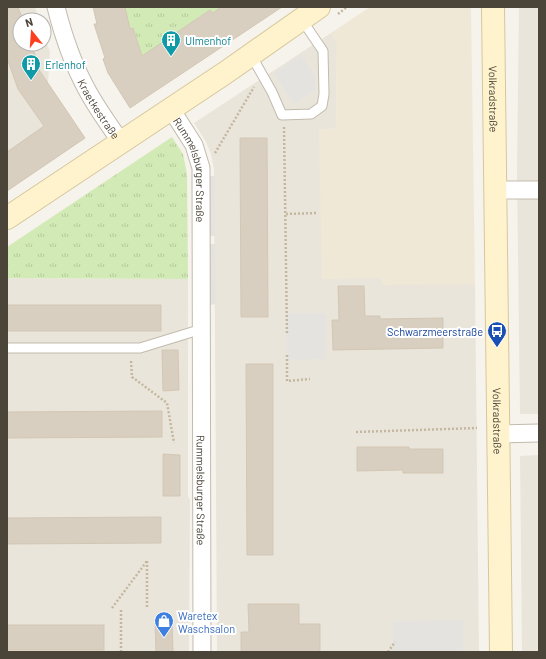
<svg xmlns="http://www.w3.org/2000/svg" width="546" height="659" font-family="Barlow,sans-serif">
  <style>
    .residential { fill: #eae5da }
    .education { fill: #efe8d6 }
    .grass { fill: url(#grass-tufts) }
    .parking { fill: #e5e3e0 }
    .building { fill: #d8cfc1; stroke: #d3c7b4 }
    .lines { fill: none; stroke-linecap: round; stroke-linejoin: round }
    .lane-casing { stroke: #c2bbae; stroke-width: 11 }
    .street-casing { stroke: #c2bbae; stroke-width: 19 }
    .secondary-casing { stroke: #d6c79b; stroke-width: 24 }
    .path { stroke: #c4b79f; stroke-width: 2.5; stroke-dasharray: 2 2; stroke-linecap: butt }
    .lane { stroke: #fff; stroke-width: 9 }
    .street { stroke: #fff; stroke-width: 17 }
    .secondary { stroke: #fff3cd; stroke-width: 22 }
    .labels { text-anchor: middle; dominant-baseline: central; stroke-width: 4; stroke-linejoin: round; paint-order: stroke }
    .culture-label { font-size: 11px; fill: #0d838f; stroke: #fff; text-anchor: start }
    .street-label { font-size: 11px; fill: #4b4439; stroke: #fff }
    .transit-label { font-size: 11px; fill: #164399; stroke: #fff; text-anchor: end }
    .shop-label { font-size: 11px; fill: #366cbe; stroke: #fff; text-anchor: start }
  </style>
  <defs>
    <pattern id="grass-tufts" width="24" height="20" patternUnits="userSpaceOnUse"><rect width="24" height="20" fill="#d2eab5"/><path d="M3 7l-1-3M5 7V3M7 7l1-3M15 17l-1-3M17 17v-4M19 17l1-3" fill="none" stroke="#b6ca9c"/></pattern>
  </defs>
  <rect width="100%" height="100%" fill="#f6f3ec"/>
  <g class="residential">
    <path d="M7 7H35L39 20H20V44H44V36L50 52 48 83 85 138 7 190Z"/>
    <path d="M519 7H539V414H520L517 172Z"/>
    <path d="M331 33 337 42 336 128 320 130 382 278V284H475L479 652H217L214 170 211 154 206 142 194 123Z"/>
    <path d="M7 278 188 279V496L190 500 189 652H7Z"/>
    <path d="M539 455V652H522L520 456Z"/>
  </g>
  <path class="education" d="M370 7H471L475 284 382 285 381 278 322 279 319 130 336 128 337 42 331 33Z"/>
  <g class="grass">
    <path d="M125 7H221L213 13 210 10 199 17 140 66 135 44 138 42 133 28 129 30 123 12 126 11Z"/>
    <path d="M172 137 183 154 187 174 188 279 7 278V247Z"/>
  </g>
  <g class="parking">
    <path d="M301 55 315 77V90L294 104 274 73Z"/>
    <path d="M209 176H215V236H210Z"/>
    <path d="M210 244H215L216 304 210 305Z"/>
    <path d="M286 313H326V359L287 360Z"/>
    <path d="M463 620V652H393V621Z"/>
  </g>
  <g class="building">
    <path d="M7 7H18L23 20H20V44H31L37 60 33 61 85 138 7 191V152L44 126 18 89 7 58Z"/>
    <path d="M93 7H125L130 29 133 28 142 56 210 10 213 13 221 7H282L130 108 108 73 103 59 105 58 94 24H97Z"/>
    <path d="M240 138H267L268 317H241Z"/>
    <path d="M338 286H364L365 316H380V319L443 318V348L333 350 332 320H339Z"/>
    <rect x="7" y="305" width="154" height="26"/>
    <path d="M162 350H178L179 390 163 391Z"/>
    <path d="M246 364H273V555H247Z"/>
    <path d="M162 411V437L7 438V412Z"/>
    <path d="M357 447H409V449H443V473H403V470L357 471Z"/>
    <path d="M163 454 180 455V496H163Z"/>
    <path d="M161 517V543L7 544V518Z"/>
    <path d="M248 604H299V624H320V652H241V632H249Z"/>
    <path d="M155 623H172L173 652H156Z"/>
    <rect x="7" y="625" width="97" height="25"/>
  </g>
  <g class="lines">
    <g class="lane-casing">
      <g id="lane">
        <path d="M251 55 272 92 282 115 311 114 322 106 324 94 323 51 302 20"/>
        <path d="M7 348H140L202 329"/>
      </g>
    </g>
    <g class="street-casing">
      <g id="street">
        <path id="s1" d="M56 7C63 35 72 62 86 88 96 107 109 125 121 142"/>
        <path id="s2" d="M171 109 194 145 201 168 202 652"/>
        <path d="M495 190H539"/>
        <path d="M499 434 539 433"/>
      </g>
    </g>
    <g class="secondary-casing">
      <g id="secondary">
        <path id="s3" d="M493 7 501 652"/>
        <path d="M7 218 225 73 319 7"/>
      </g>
    </g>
    <g class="path">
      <path d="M338 14 347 7"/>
      <path d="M284 127 287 335"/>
      <path d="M215 153 254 87"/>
      <path d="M286 214 317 213"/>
      <path d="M287 355V381L310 379"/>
      <path d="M131 361 132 377 167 403 174 443"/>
      <path d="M356 432 477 428"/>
      <path d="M147 607V561"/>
      <path d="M112 608 147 561"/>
      <path d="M121 652V608"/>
      <path d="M388 652 395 642"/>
    </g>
    <use href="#lane" class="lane"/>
    <use href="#street" class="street"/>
    <use href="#secondary" class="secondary"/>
  </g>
  <defs>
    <g id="building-pin" transform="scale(1)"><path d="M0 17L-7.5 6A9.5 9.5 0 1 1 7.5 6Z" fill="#0f9aa8" stroke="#fff"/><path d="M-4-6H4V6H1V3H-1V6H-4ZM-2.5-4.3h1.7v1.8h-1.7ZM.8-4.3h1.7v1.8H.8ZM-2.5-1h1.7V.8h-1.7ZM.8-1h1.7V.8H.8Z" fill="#fff"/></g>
    <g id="bus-pin" transform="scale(1)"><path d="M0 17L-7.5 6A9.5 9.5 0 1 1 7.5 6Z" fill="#1a4fb4" stroke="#fff"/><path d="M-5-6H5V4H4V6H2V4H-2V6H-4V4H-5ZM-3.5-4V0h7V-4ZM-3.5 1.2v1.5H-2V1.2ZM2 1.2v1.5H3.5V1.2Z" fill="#fff"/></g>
    <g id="shop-pin" transform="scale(1)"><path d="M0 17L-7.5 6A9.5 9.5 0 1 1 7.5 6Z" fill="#3f7fe0" stroke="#fff"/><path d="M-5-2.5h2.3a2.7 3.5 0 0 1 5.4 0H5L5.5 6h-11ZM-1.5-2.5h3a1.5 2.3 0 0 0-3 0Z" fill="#fff"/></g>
  </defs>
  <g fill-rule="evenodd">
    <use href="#building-pin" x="171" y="40"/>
    <use href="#building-pin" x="31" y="64"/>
    <use href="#bus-pin" x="497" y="331"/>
    <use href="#shop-pin" x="164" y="621"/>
  </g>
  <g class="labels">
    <g class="culture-label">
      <text x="185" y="40">Ulmenhof</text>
      <text x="45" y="64">Erlenhof</text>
    </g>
    <g class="street-label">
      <text stroke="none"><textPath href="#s3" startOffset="92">Volkradstraße</textPath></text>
      <text stroke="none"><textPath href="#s1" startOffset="111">Kraetkestraße</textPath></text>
      <text stroke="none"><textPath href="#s2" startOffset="66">Rummelsburger Straße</textPath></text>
      <text stroke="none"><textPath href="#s3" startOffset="414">Volkradstraße</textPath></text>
      <text stroke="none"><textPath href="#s2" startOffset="389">Rummelsburger Straße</textPath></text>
    </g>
    <g class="transit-label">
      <text x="483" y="331">Schwarzmeerstraße</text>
    </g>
    <g class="shop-label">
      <text x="178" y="615">Waretex<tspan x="178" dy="13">Waschsalon</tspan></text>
    </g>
  </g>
  <rect width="546" height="659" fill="none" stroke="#4b4439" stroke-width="16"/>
  <g transform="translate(32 32) rotate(343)"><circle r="19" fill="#ffffff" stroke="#b7b4b0"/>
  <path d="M0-3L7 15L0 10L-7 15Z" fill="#fc3f1d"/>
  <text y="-6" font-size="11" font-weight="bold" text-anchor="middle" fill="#4b4439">N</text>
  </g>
</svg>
